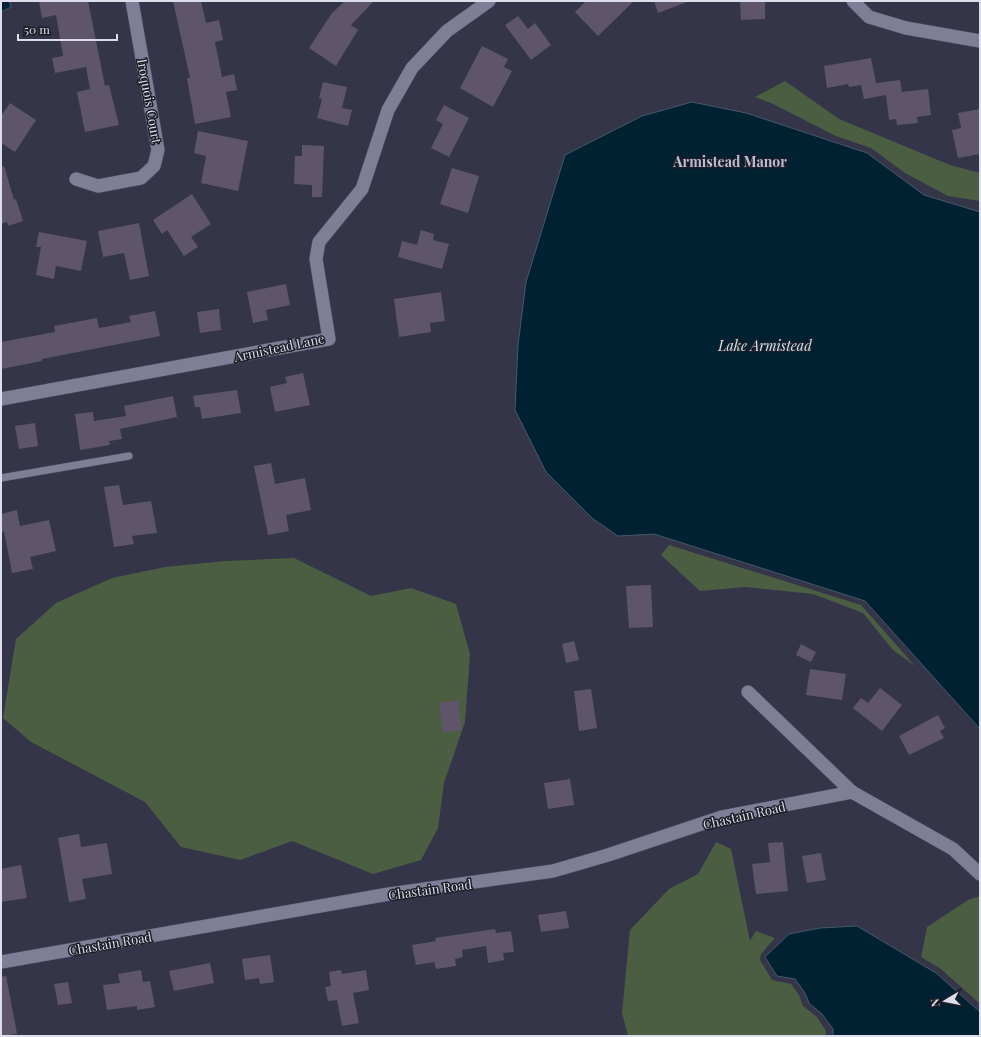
<svg xmlns="http://www.w3.org/2000/svg" width="981" height="1037" font-family="'Playfair Display',serif">
  <style>
    .green { fill: #4b5e42 }
    .water { fill: #002132; stroke: #425a6a }
    .building { fill: #5e556a }
    .lines { fill: none; stroke-linecap: round; stroke-linejoin: round }
    .service-casing { stroke: #525264; stroke-width: 8 }
    .minor-casing { stroke: #525264; stroke-width: 14 }
    .service { stroke: #7e7f97; stroke-width: 7 }
    .minor { stroke: #7e7f97; stroke-width: 13 }
    .labels { text-anchor: middle; dominant-baseline: central; stroke-width: 3; stroke-linejoin: round; paint-order: stroke }
    .street-label { font-size: 13px; fill: #dddeeb; stroke: #1d1e27 }
    .neighbourhood-label { font-size: 14px; font-weight: bold; fill: #bdbed7; stroke: #1d1e27 }
    .water-label { font-size: 14px; font-style: italic; fill: #cae6f6; stroke: #1d1e27 }
  </style>
  <rect width="100%" height="100%" fill="#343549"/>
  <g class="green">
    <path d="M785 81 839 119 950 165 980 173V201L948 196 905 173 871 148 836 136 771 103 755 97Z"/>
    <path d="M669 545 861 605 915 666 893 650 863 613 813 594 746 587 700 591 661 555Z"/>
    <path d="M294 558 371 596 411 588 456 604 470 654 465 722 444 783 438 828 421 860 373 874 292 841 240 860 181 847 145 802 31 742 3 718 16 639 56 603 112 578 165 567 225 561Z"/>
    <path d="M716 842 731 849 750 941 756 931 775 938 761 954 760 960 772 980 791 984 799 995 803 1006 817 1017 826 1031V1036H628L622 1013 630 930 669 889 698 874Z"/>
    <path d="M980 896V1004L941 969 921 957 927 927 968 900Z"/>
  </g>
  <g class="water">
    <path d="M1 1H9L11 7 1 12Z"/>
    <path d="M692 102 746 113 867 153 924 195 980 212V729L865 601 654 534 618 536 592 518 546 472 515 410 518 345 526 282 565 155 642 116Z"/>
    <path d="M857 926 936 973 980 1012V1036H833V1029L822 1014 809 1003 805 993 795 979 777 976 765 957 789 934 820 928Z"/>
  </g>
  <g class="building">
    <path d="M39 1H88L105 86 109 85 119 125 85 132 77 92 90 89 86 67 55 73 52 58 63 56 56 15 42 18Z"/>
    <path d="M173 1H201L206 23 219 20 223 40 215 42 222 77 234 74 237 90 226 92 231 117 195 124 187 78H190Z"/>
    <path d="M345 1H374L351 25 358 30 336 66 309 48 332 13Z"/>
    <path d="M586 1H634L598 36 575 12Z"/>
    <path d="M654 1H686L687 2 658 13Z"/>
    <path d="M740 1H765V19L741 20Z"/>
    <path d="M518 16 528 29 535 23 551 45 531 60 505 25Z"/>
    <path d="M482 46 508 59 504 67 512 71 493 107 460 88Z"/>
    <path d="M871 58 876 83 900 80 902 92 928 89 931 115 917 117 918 123 897 125 896 119 889 120 886 95 864 99 861 85 849 87 848 84 827 88 824 66Z"/>
    <path d="M323 82 347 87 342 108 352 110 348 126 317 118 322 99 319 98Z"/>
    <path d="M10 103 36 120 15 152 1 143V116Z"/>
    <path d="M444 105 469 118 449 157 431 148 443 124 436 120Z"/>
    <path d="M980 109V154L958 158 952 130 961 128 958 113Z"/>
    <path d="M198 131 248 141 238 191 201 183 206 156 194 153Z"/>
    <path d="M302 145 324 146 322 197H312V185L294 184 295 156H302Z"/>
    <path d="M4 166 14 200 16 199 23 221 8 226 7 222 1 224V167Z"/>
    <path d="M452 168 479 176 468 213 440 204Z"/>
    <path d="M192 194 211 224 191 237 198 247 184 256 167 230 162 234 153 220Z"/>
    <path d="M139 223 149 276 130 280 124 253 103 257 98 231Z"/>
    <path d="M421 230 434 234 433 240 449 244 442 269 398 257 402 241 417 245Z"/>
    <path d="M39 232 87 241 81 271 56 266 54 279 36 275 41 247H36Z"/>
    <path d="M286 284 290 305 266 310 268 320 253 323 247 292Z"/>
    <path d="M441 292 445 321 430 323 431 332 399 337 394 299Z"/>
    <path d="M219 309 221 330 200 333 197 312Z"/>
    <path d="M155 311 160 336 42 359V361L1 369V342L55 332 54 326 97 318 99 328 131 322 129 316Z"/>
    <path d="M303 373 310 405 275 412 270 387 287 383 285 377Z"/>
    <path d="M237 390 241 413 202 419 200 407H195L193 396Z"/>
    <path d="M173 396 177 417 120 429 122 439 109 441 110 445 80 450 75 414 93 412 94 421 126 416 124 406Z"/>
    <path d="M35 423 38 446 19 449 15 426Z"/>
    <path d="M271 463 275 484 305 478 311 510 286 515 289 531 268 535 254 466Z"/>
    <path d="M119 485 123 505 151 501 157 533 132 536 134 544 114 547 104 487Z"/>
    <path d="M17 510 20 526 49 520 56 551 30 557 33 569 12 573 4 531 1 532V514Z"/>
    <path d="M651 585 653 627 629 628 626 586Z"/>
    <path d="M574 641 579 660 566 663 562 644Z"/>
    <path d="M801 644 816 652 811 662 796 655Z"/>
    <path d="M810 669 846 674 842 700 806 695Z"/>
    <path d="M880 688 902 705 882 731 853 708 861 698 868 703Z"/>
    <path d="M591 689 597 728 579 731 574 691Z"/>
    <path d="M458 700 462 730 443 733 439 703Z"/>
    <path d="M938 715 945 728 940 731 944 738 909 755 899 736Z"/>
    <path d="M570 779 574 805 548 809 544 783Z"/>
    <path d="M79 834 81 847 107 843 112 874 82 879 86 899 69 902 58 838Z"/>
    <path d="M783 842 788 891 756 894 752 864 770 862 768 843Z"/>
    <path d="M821 853 826 880 807 883 802 856Z"/>
    <path d="M21 865 27 898 1 902V869Z"/>
    <path d="M566 911 569 928 541 932 538 915Z"/>
    <path d="M495 929 496 933 511 931 514 952 503 953 504 960 488 963 486 946 462 950 463 957 455 959 456 966 436 969 434 962 416 965 412 945 436 941 435 938Z"/>
    <path d="M270 955 274 982 260 984 259 978 245 980 242 959Z"/>
    <path d="M210 963 214 983 174 991 169 971Z"/>
    <path d="M141 970 143 982 150 981 155 1007 137 1010V1006L107 1010 103 985 120 983 118 974Z"/>
    <path d="M341 970 342 974 366 970 369 990 353 993 359 1023 342 1026 337 1000 328 1001 325 987 331 986 329 972Z"/>
    <path d="M6 976 17 1034 1 1036V977Z"/>
    <path d="M68 982 72 1003 58 1005 54 984Z"/>
  </g>
  <g class="lines">
    <g class="service-casing">
      <path id="service" d="M1 478 129 456"/>
    </g>
    <g class="minor-casing">
      <g id="minor">
        <path d="M853 1 869 17 906 28 980 41"/>
        <path d="M76 179 98 186 141 178 154 166 158 150 132 1"/>
        <path d="M1 399 329 339 316 259 319 242 362 189 388 110 412 68 447 31 489 1"/>
        <path d="M748 692 852 792"/>
        <path d="M1 962 389 894 553 871 608 855 722 817 852 792 953 849 980 874"/>
      </g>
    </g>
    <use href="#service" class="service"/>
    <use href="#minor" class="minor"/>
  </g>
  <g class="labels">
    <g class="street-label">
      <text transform="translate(150 101) rotate(80)">Iroquois Court</text>
      <text transform="translate(279 347) rotate(-12)">Armistead Lane</text>
      <text transform="translate(744 815) rotate(-13)">Chastain Road</text>
      <text transform="translate(430 889) rotate(-8)">Chastain Road</text>
      <text transform="translate(110 943) rotate(-10)">Chastain Road</text>
    </g>
    <g class="neighbourhood-label">
      <text x="730" y="161">Armistead Manor</text>
    </g>
    <g class="water-label">
      <text x="765" y="345">Lake Armistead</text>
    </g>
  </g>
  <rect width="981" height="1037" fill="none" stroke="#dddeeb" stroke-width="4"/>
  <g transform="translate(945 1001) rotate(260)" stroke="#1d1e27" stroke-width="3" paint-order="stroke">
  <path d="M0-3L7 15L0 10L-7 15Z" fill="#dddeeb"/>
  <text y="-6" font-size="11" font-weight="bold" text-anchor="middle" fill="#dddeeb">N</text>
  </g>
  <path d="M18 34v6h99v-6" fill="none" stroke="#dddeeb" stroke-width="2"/>
  <text x="24" y="34" font-size="12" fill="#dddeeb" stroke="#1d1e27" stroke-width="3" paint-order="stroke">50 m</text>
</svg>
